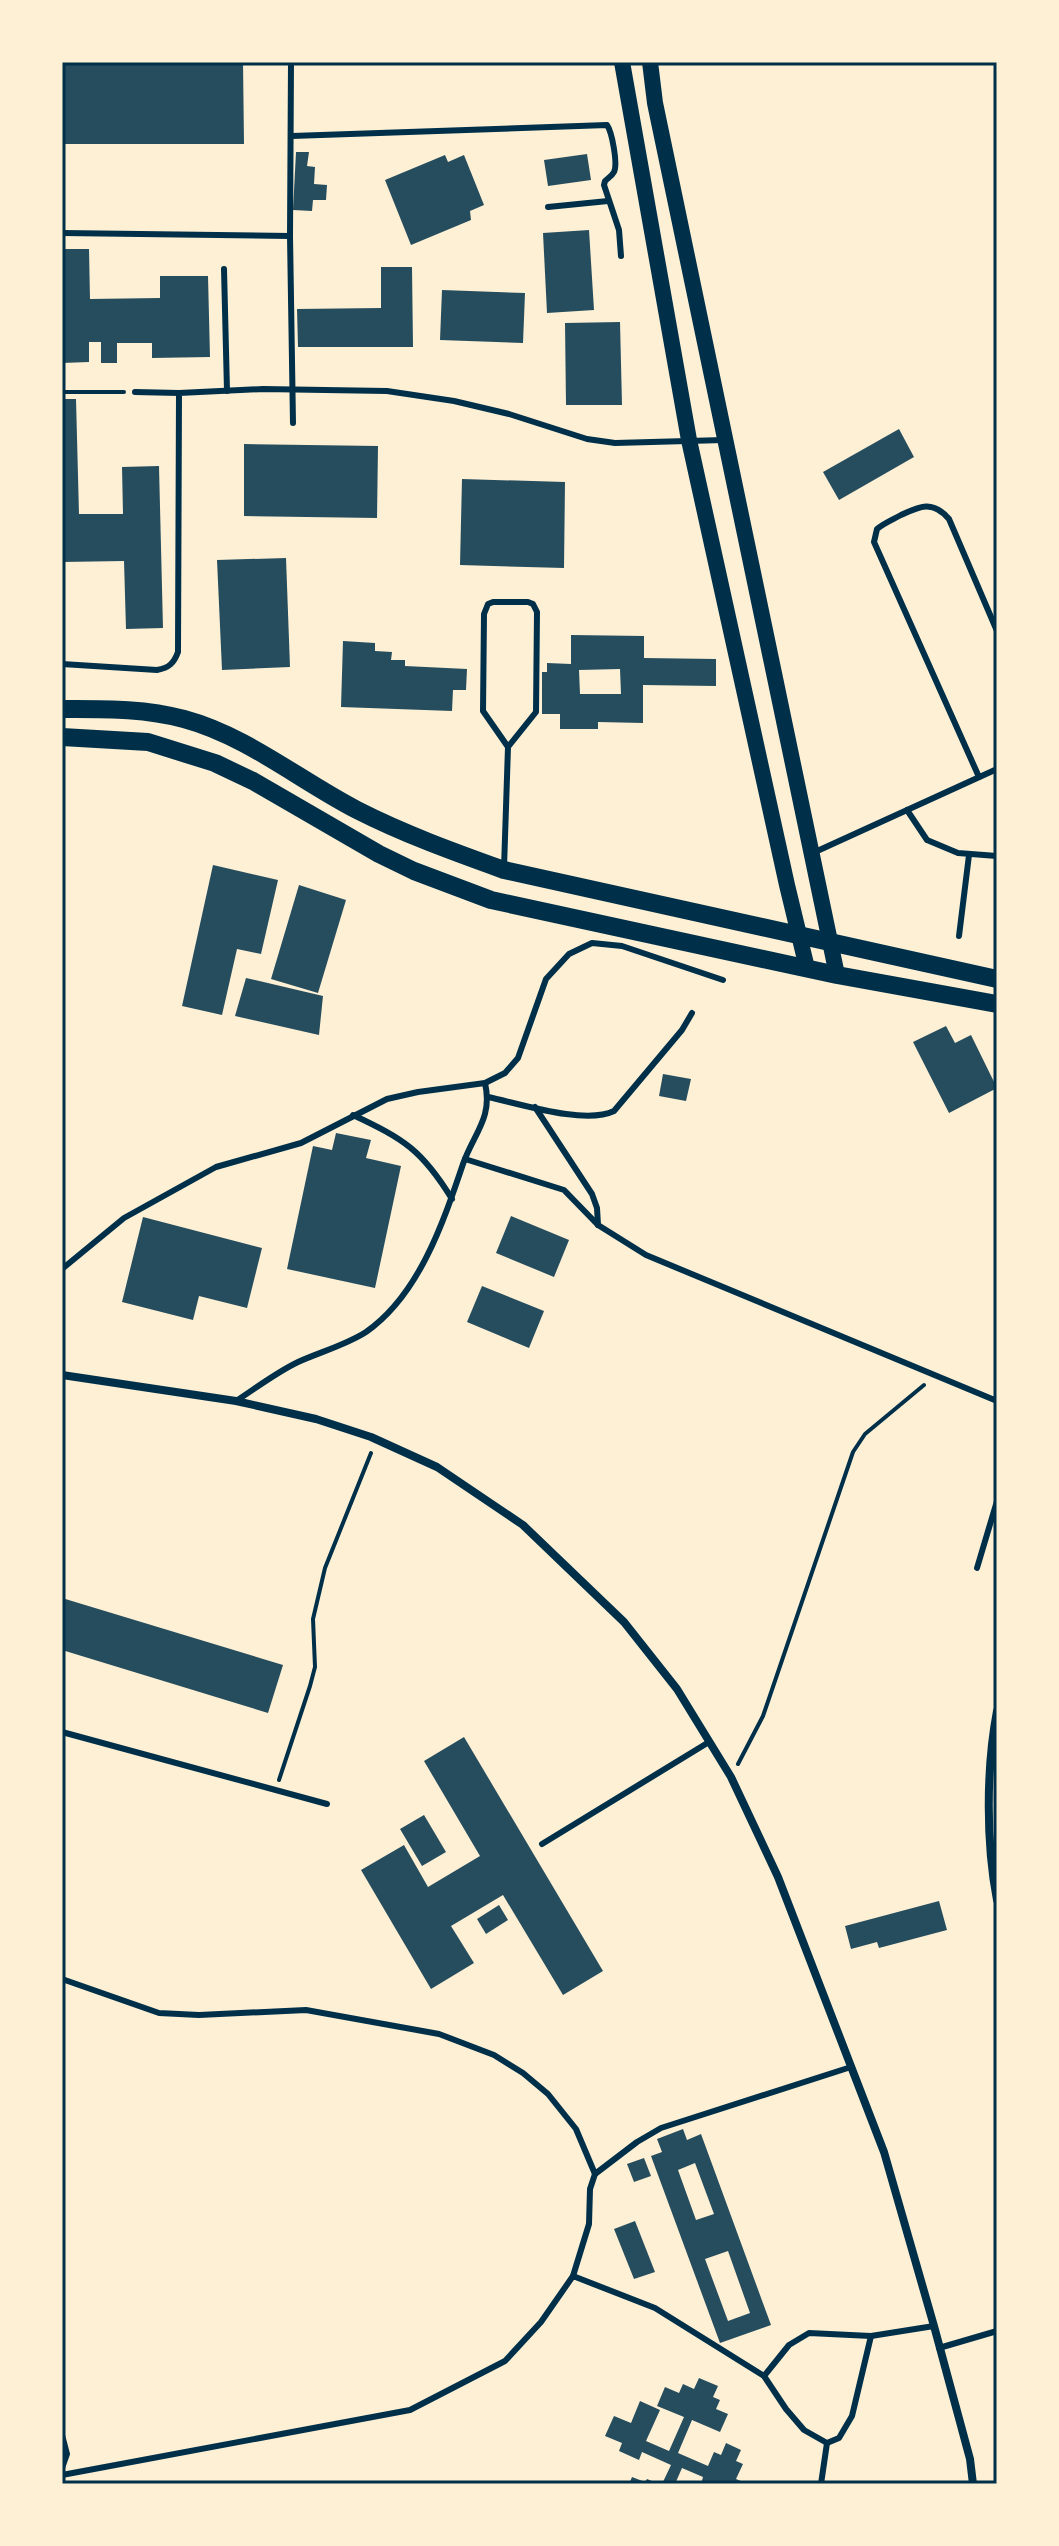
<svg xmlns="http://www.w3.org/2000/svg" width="1059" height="2546" font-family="Signika,sans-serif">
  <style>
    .building { fill: #264d5e; fill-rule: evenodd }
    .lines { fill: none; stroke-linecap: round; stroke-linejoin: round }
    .path { stroke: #003049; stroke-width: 4 }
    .service { stroke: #003049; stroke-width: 6 }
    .minor { stroke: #003049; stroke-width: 8 }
    .secondary { stroke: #003049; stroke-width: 16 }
    .primary { stroke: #003049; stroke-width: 18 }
    .neatline { fill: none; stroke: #003049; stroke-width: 3 }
  </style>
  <rect width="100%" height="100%" fill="#fdf0d5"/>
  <g class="building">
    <path d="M62 62H243L244 144H62Z"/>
    <path d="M296 152H309L307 166 315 167 314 184 327 185 326 200H313L312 211 293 210Z"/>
    <path d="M587 154 591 180 548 186 544 160Z"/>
    <path d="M445 155 448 162 464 155 484 205 470 211 471 220 411 245 385 180Z"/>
    <path d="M589 230 594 310 547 313 543 233Z"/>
    <path d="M62 249H89L90 299 160 298V276H208L210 357 152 358V343H117V363H101V342H89V362L62 363Z"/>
    <path d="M381 267H412L413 347H298L297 309 381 308Z"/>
    <path d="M442 290 525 293 523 343 440 340Z"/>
    <path d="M620 322 622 405H566L565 323Z"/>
    <path d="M62 399H76L79 514H123L122 467 159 466 163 628 126 629 124 561 62 562Z"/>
    <path d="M899 429 914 457 839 500 823 472Z"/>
    <path d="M244 444 378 446 377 518 244 516Z"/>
    <path d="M462 479 565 482 564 568 460 565Z"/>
    <path d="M286 558 290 667 222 670 217 560Z"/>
    <path d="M571 635 644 636V658L716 659V686L643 685V723L598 722V729H560V714H542V672H547V663L571 664ZM620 669 621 694H580L579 670Z"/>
    <path d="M343 641 375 643V651L392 652 391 660H405V666L467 669 466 690H453L452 711 341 707Z"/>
    <path d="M213 865 278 880 261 954 237 949 222 1015 182 1006Z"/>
    <path d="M299 885 346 900 318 993 271 979Z"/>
    <path d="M246 978 323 996 319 1035 235 1016Z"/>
    <path d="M946 1026 955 1043 971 1035 997 1088 949 1113 913 1042Z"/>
    <path d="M663 1074 691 1079 686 1101 659 1096Z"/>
    <path d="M336 1133 371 1140 366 1158 401 1166 375 1288 287 1269 313 1146 332 1150Z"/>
    <path d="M511 1216 569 1240 554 1277 496 1253Z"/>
    <path d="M143 1217 262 1248 247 1308 199 1296 193 1320 122 1302Z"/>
    <path d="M482 1286 544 1311 529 1348 467 1322Z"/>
    <path d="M62 1598 283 1665 268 1713 62 1650Z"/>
    <path d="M464 1737 603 1971 563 1995 503 1895 451 1926 474 1963 431 1989 361 1870 404 1845 428 1887 480 1856 424 1761Z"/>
    <path d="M424 1815 446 1852 422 1866 400 1829Z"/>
    <path d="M939 1901 947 1930 879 1948 877 1942 851 1949 845 1926Z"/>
    <path d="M499 1905 508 1920 486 1934 477 1919Z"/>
    <path d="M683 2129 687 2140 701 2134 771 2325 720 2343 651 2156 662 2152 657 2139ZM695 2163 714 2214 696 2220 678 2170ZM728 2251 750 2313 728 2321 705 2259Z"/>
    <path d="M644 2158 651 2176 634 2182 627 2164Z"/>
    <path d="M635 2221 655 2272 634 2279 614 2229Z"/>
    <path d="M699 2378 718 2386 713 2397 720 2400 716 2409 728 2414 720 2432 692 2420 678 2453 708 2466 714 2452 721 2455 726 2443 741 2450 736 2461 743 2464 736 2479 748 2484H701L703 2477 682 2468 675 2484H662L671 2465 642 2452 639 2460 619 2451 622 2443 605 2436 614 2416 631 2423 640 2401 660 2410 646 2441 669 2451 684 2417 657 2406 665 2387 679 2393 683 2384 694 2389Z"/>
    <path d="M632 2477 645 2482 647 2479 659 2484H629Z"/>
  </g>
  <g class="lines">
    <g class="path">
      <path d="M62 392H124"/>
      <path d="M738 1764 763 1716 853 1452 865 1434 924 1385"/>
      <path d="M279 1780 310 1686 315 1667 313 1619 325 1568 371 1453"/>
    </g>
    <g class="service">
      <path d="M291 62 290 236 293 423"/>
      <path d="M292 136 607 125C612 132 618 164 614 172 612 176 608 178 605 181L604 185 619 230 621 256"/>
      <path d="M548 207 608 201"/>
      <path d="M62 233 290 236"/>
      <path d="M224 269 227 391"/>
      <path d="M135 392 179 393"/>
      <path d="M62 664 157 670C169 668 174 663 178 652L179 393 263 389 387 391 454 401 509 414 587 439 615 443 724 440"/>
      <path d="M979 777 874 542 877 529C884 523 892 520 901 515 920 506 933 500 949 519L997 631"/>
      <path d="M907 810 927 840 958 853 997 856"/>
      <path d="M815 852 997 769"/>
      <path d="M504 868 508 747 536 712 537 612 533 604 528 602H493L488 604 484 614 483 711 508 747"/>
      <path d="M959 936 969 855"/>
      <path d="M488 1097C521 1104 585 1125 614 1111L682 1030 692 1013"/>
      <path d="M535 1107 592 1194 597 1208 598 1225"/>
      <path d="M353 1115C404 1139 422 1150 452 1199"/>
      <path d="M465 1159 564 1190 598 1225 646 1255 997 1401"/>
      <path d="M62 1269 124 1218 216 1167 301 1143 387 1099 418 1092 485 1083 505 1073 518 1058 546 979 569 954 592 943 622 946 723 980"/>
      <path d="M236 1401C256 1388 277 1372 298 1362 320 1352 346 1345 366 1332 419 1295 443 1223 463 1164 474 1133 493 1118 485 1083"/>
      <path d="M977 1568 997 1501"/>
      <path d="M62 1732 327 1804"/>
      <path d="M542 1844 709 1742"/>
      <path d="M62 1979 159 2013 199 2015 306 2010 439 2034 494 2055 523 2073 548 2094 576 2129 595 2174"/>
      <path d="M573 2276 589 2224 590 2189 595 2174 637 2142 661 2128 851 2067"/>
      <path d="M939 2348 997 2331"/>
      <path d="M764 2376 789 2345 809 2333 871 2336 934 2326"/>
      <path d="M62 2435 67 2454 62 2468"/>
      <path d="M62 2475 410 2410 505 2361 541 2322 573 2276 655 2308 764 2376 786 2409 804 2430 827 2443 839 2438 852 2416 871 2336"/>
      <path d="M821 2484 827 2443"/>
    </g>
    <g class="minor">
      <path d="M62 1375 236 1401 316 1419 371 1437 437 1467 523 1525 624 1622 677 1689 731 1777 778 1877 884 2152 934 2326 970 2459 973 2484"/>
      <path d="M997 1711C986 1769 986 1843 997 1900"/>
    </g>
    <g class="secondary">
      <path d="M622 62 689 440 787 885 807 968"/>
      <path d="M650 62 655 103 837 975"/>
    </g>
    <g class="primary">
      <path d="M62 709C103 709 144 708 184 719 247 736 299 780 357 810 404 834 454 852 504 870L997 979"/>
      <path d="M62 737 148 742 215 763 253 781 379 854 414 871 491 900 837 975 997 1004"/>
    </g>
  </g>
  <rect width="1059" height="2546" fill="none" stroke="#fdf0d5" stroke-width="128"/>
  <rect x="64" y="64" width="931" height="2418" class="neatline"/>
</svg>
